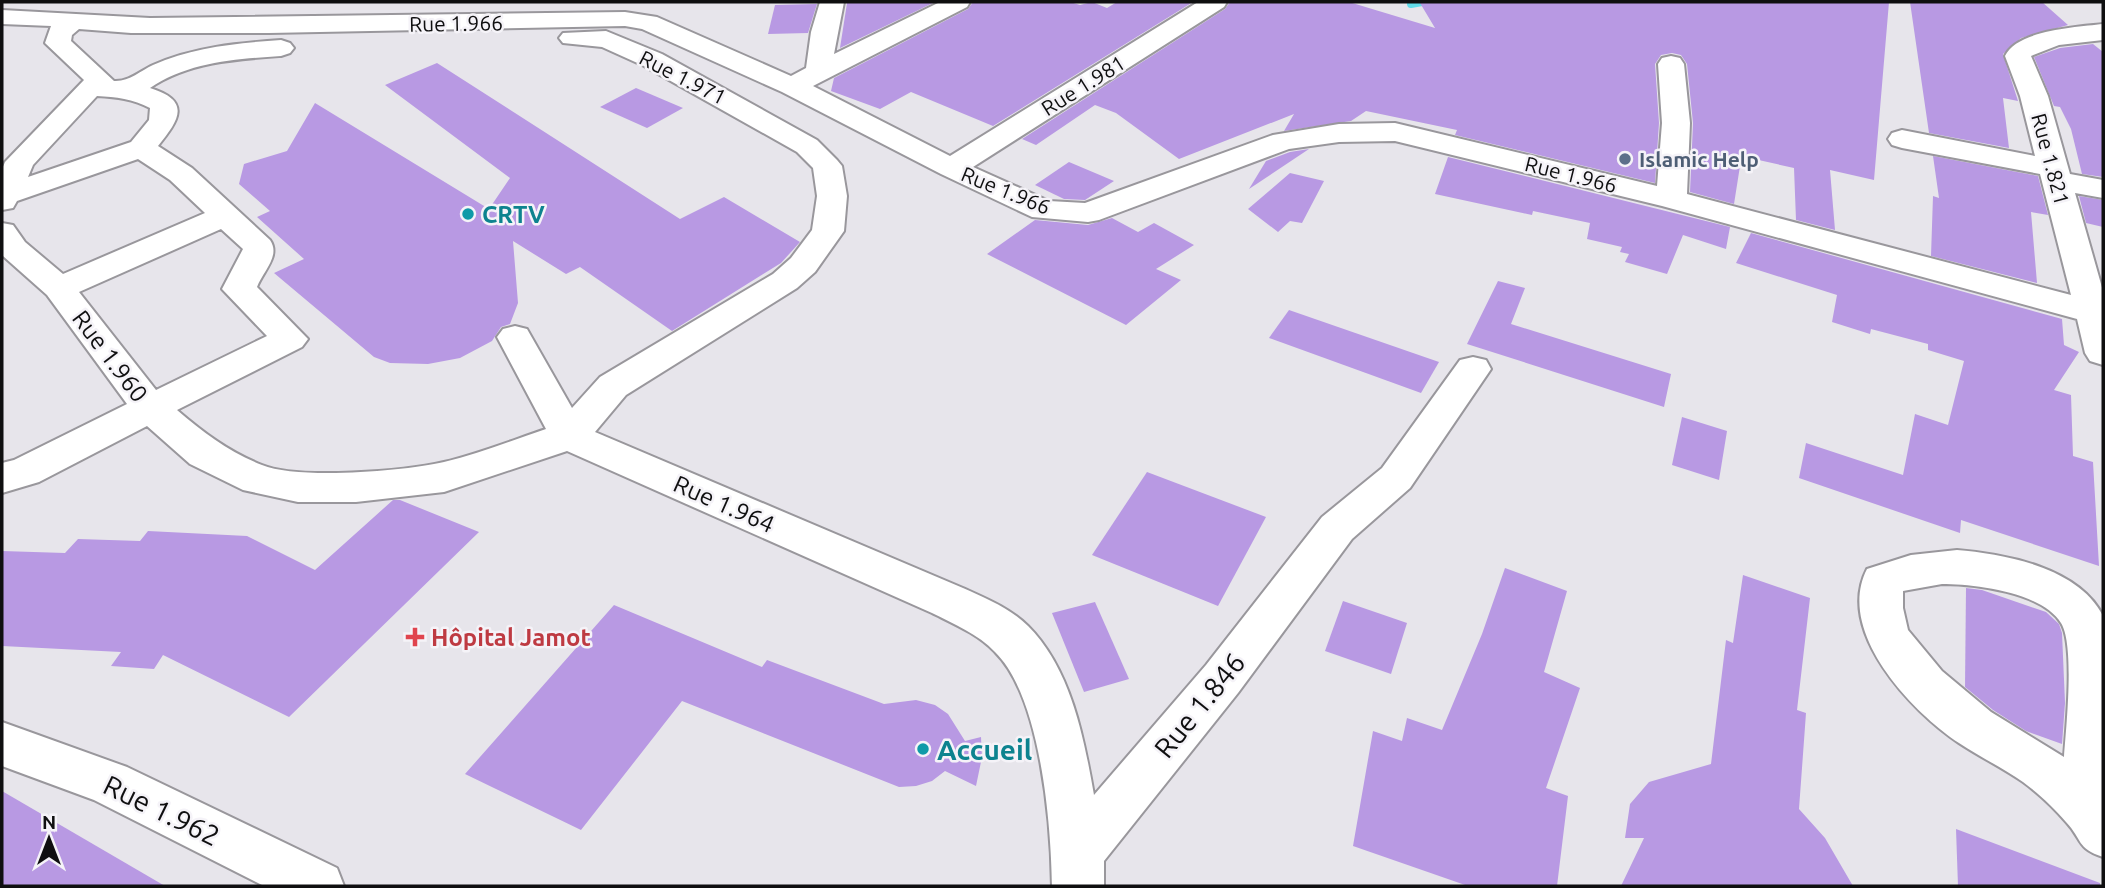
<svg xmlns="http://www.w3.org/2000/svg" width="2105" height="888" font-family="Ubuntu,sans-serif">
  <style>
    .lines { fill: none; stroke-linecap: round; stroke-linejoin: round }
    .stream { stroke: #62dbe9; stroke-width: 8 }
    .building { fill: #b899e3 }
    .minor-casing { stroke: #99979c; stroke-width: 4 }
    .minor { fill: #fff; fill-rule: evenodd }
    .service-dot { fill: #5c6f8a; stroke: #f5f3f8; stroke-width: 2.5 }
    .culture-dot { fill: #0f9aa8; stroke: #f5f3f8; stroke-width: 2.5 }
    .health-dot { fill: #e0444e; stroke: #f5f3f8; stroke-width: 2.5 }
    .labels { text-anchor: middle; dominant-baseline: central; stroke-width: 5; stroke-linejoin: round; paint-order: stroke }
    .far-street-label { font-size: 21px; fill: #0f0f10; stroke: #f5f3f8 }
    .far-service-label { font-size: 21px; font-weight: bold; fill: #4e5e75; stroke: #f5f3f8; text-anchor: start }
    .culture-label { font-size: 24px; font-weight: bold; fill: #0d838f; stroke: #f5f3f8; text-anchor: start }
    .street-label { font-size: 24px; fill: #0f0f10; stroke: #f5f3f8 }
    .health-label { font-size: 24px; font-weight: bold; fill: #be3a42; stroke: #f5f3f8; text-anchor: start }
    .near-street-label { font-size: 28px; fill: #0f0f10; stroke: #f5f3f8 }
    .near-culture-label { font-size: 28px; font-weight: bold; fill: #0d838f; stroke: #f5f3f8; text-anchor: start }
  </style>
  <rect width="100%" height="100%" fill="#e7e5eb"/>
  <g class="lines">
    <path class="stream" d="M1411 4 1422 2"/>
  </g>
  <g class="building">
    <path d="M852 2H935L840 48 847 3Z"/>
    <path d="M973 2H1070L1080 5 1092 2 1107 8 1117 2H1193L993 126 911 92 880 109 831 91 834 78 968 9Z"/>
    <path d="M1230 2H1349L1435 28 1420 3 1889 2 1874 180 1830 170 1835 230 1796 220 1794 168 1745 157 1743 167 1740 166 1734 204 1690 192 1693 123 1687 64 1681 55 1672 53 1661 55 1655 64 1659 123 1655 183 1455 135 1457 130 1366 111 1351 121 1284 131 1294 114 1179 159 1116 113 1095 105 1036 145 1022 139 1225 9Z"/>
    <path d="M1910 2H2042L2068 25 2021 38 2003 54 2018 101 2003 98 2009 148 1929 133Z"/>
    <path d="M817 4 808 33 768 34 775 5Z"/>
    <path d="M2093 44 2103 52V177L2082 174 2071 129 2060 107 2054 106 2034 57 2060 48Z"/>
    <path d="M437 63 680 219 724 197 800 242 781 263 672 331 580 267 566 274 513 241 518 303 510 324 501 327 492 341 460 358 428 364 390 363 374 357 274 273 304 259 257 217 270 211 239 184 244 164 287 151 315 103 489 209 510 178 385 85Z"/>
    <path d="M636 88 683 108 647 128 600 107Z"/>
    <path d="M1309 149 1249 189 1266 161 1290 152Z"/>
    <path d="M1933 156 2038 176 2048 215 2031 212 2037 283 1931 256 1933 196 1939 198Z"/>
    <path d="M1448 157 1730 227 1726 249 1683 235 1667 274 1625 262 1629 254 1620 252 1622 247 1587 239 1590 223 1533 211 1532 215 1435 194Z"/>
    <path d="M1069 162 1114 181 1085 200 1064 199 1035 185Z"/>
    <path d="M1290 173 1324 181 1302 223 1290 221 1278 232 1248 209Z"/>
    <path d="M2079 196 2103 200V227L2086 223Z"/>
    <path d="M1112 218 1138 232 1154 223 1194 245 1156 269 1181 280 1126 325 987 254 1035 220 1088 225Z"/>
    <path d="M1751 233 2062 319 2064 345 2079 352 2054 390 2071 395 2073 456 2093 462 2099 566 1961 520 1960 533 1799 478 1806 443 1903 475 1915 414 1948 425 1964 361 1928 350V344L1871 329 1870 334 1832 322 1837 295 1736 263Z"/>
    <path d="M1498 281 1525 288 1511 324 1671 374 1664 407 1467 344Z"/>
    <path d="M1289 310 1439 362 1421 393 1269 338Z"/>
    <path d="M1682 417 1727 431 1719 480 1672 465Z"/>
    <path d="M1147 472 1266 517 1218 606 1092 555Z"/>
    <path d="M393 500H400L479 532 289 717 163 655 154 669 111 666 121 652 2 646V551L65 553 78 539 140 541 148 531 247 536 315 570Z"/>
    <path d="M1505 568 1567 591 1544 672 1580 688 1546 788 1568 796 1557 886H1468L1353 846 1373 731 1402 741 1407 718 1442 730 1482 634Z"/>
    <path d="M1743 575 1810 598 1797 710 1806 713 1799 809 1825 838 1853 886H1621L1644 838H1625L1630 804 1649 782 1711 764 1726 640 1733 643Z"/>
    <path d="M1966 588 1982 590 2046 612 2059 624 2062 633 2065 703 2062 744 2026 731 1993 710 1965 687Z"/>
    <path d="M1343 601 1407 623 1391 674 1325 651Z"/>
    <path d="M1095 602 1129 679 1084 692 1052 613Z"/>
    <path d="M614 605 762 667 767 660 884 704 916 700 935 705 948 714 965 741 981 737 982 757 976 786 945 771 932 781 916 786 899 787 682 701 581 830 465 774Z"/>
    <path d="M2 791 165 886H2Z"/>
    <path d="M1956 829 2100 883V886H1958Z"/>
  </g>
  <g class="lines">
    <g class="minor-casing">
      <g id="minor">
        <path d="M820 2H844L834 54 940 2H970L967 7 813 86 950 156 1198 2H1227L1224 7 973 167 1049 201 1085 203 1273 135 1339 124 1395 123 1657 186 1662 123 1658 64 1662 58 1671 56 1680 58 1684 64 1690 123 1687 194 2071 295 2040 174 1902 148 1892 145 1888 139 1892 133 1902 130 2035 156 2020 96 2005 56C2017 30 2077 27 2103 24V40L2059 45 2031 56 2048 96 2070 174 2103 180V198L2075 193 2103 291V365L2090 361 2085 353 2077 319 1662 206 1395 141 1339 142 1289 149 1099 220 1088 222 1032 217 941 174 782 92 642 29 625 26 269 33H131L79 29 72 35 71 41 114 81C129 82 140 71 153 65 193 47 238 43 281 40L290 43 294 48 290 53 281 56C237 59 188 62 150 88 192 101 179 120 158 146L192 168 270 240C281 256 263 271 257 287L308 339 302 347 177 410C204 433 229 452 262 465 298 480 405 471 444 462 478 454 513 440 546 429L497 337 503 329 515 326 527 329 572 408 600 377 773 274 791 258 812 230 817 196 813 168 797 152 644 66 602 47 563 43 559 38 563 33 606 31 662 54 817 140 837 160 842 166 847 196 844 231 815 272 797 288 626 395 595 432 963 588C985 598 1010 608 1028 626 1071 669 1084 738 1094 795L1206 665 1322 517 1382 468 1460 360 1473 357 1486 360 1491 369 1410 488 1352 539 1238 693 1104 861V886H1052C1051 824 1041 697 995 652 978 634 954 624 932 613L567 451 444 492 356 502H298L243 490 190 464 147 426 39 482 2 493V463L14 460 127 404 47 295 3 256 2 223 13 225 25 242 63 274 205 213 170 180 138 159 17 201 13 208 2 210V169L5 162 84 80 45 43 51 26 2 24V10L150 18 625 12 657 17 791 76 806 68 811 32ZM97 96C116 97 133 99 150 108L149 120 131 142 28 177 33 165ZM221 229 243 249 222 289 267 336 156 390 79 292Z"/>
        <path d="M1957 550C2006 554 2079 568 2103 616V857C2076 848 2083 840 2066 822 2054 808 2038 793 2023 782 2003 768 1980 757 1959 743 1911 711 1835 631 1867 569L1911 555ZM1942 584C1974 584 2042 592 2061 623 2075 645 2066 729 2064 757L1991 712 1942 671 1908 630 1903 608V591Z"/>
        <path d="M2 722 127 767 337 868 344 886H264L94 800 2 766Z"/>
      </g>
    </g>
    <use href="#minor" class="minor"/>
  </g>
  <circle class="service-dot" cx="1625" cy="159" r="7"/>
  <g class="culture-dot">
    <circle cx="468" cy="214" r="7"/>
    <circle cx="923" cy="749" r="7"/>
  </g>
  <path class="health-dot" d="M411.5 626.5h7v7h7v7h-7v7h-7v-7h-7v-7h7z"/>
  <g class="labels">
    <g class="far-street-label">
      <text transform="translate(456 23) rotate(-1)">Rue 1.966</text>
      <text transform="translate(683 77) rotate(27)">Rue 1.971</text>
      <text transform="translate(1083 85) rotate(-32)">Rue 1.981</text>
      <text transform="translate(2051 159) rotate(75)">Rue 1.821</text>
      <text transform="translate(1571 174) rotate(14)">Rue 1.966</text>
      <text transform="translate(1006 190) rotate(22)">Rue 1.966</text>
    </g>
    <g class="far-service-label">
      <text x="1639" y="159">Islamic Help</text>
    </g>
    <g class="culture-label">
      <text x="482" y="214">CRTV</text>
    </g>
    <g class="street-label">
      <text transform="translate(110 356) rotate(53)">Rue 1.960</text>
      <text transform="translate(724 504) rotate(24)">Rue 1.964</text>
    </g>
    <g class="health-label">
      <text x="431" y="637">Hôpital Jamot</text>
    </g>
    <g class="near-street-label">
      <text transform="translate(1199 705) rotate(-51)">Rue 1.846</text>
      <text transform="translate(162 810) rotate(26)">Rue 1.962</text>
    </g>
    <g class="near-culture-label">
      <text x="937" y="749">Accueil</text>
    </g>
  </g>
  <rect width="2105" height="888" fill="none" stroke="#0f0f10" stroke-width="7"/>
  <g transform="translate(49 839)" stroke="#f5f3f8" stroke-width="5" paint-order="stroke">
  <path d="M0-5L12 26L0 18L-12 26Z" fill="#0f0f10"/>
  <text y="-10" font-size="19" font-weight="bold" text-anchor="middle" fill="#0f0f10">N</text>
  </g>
</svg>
